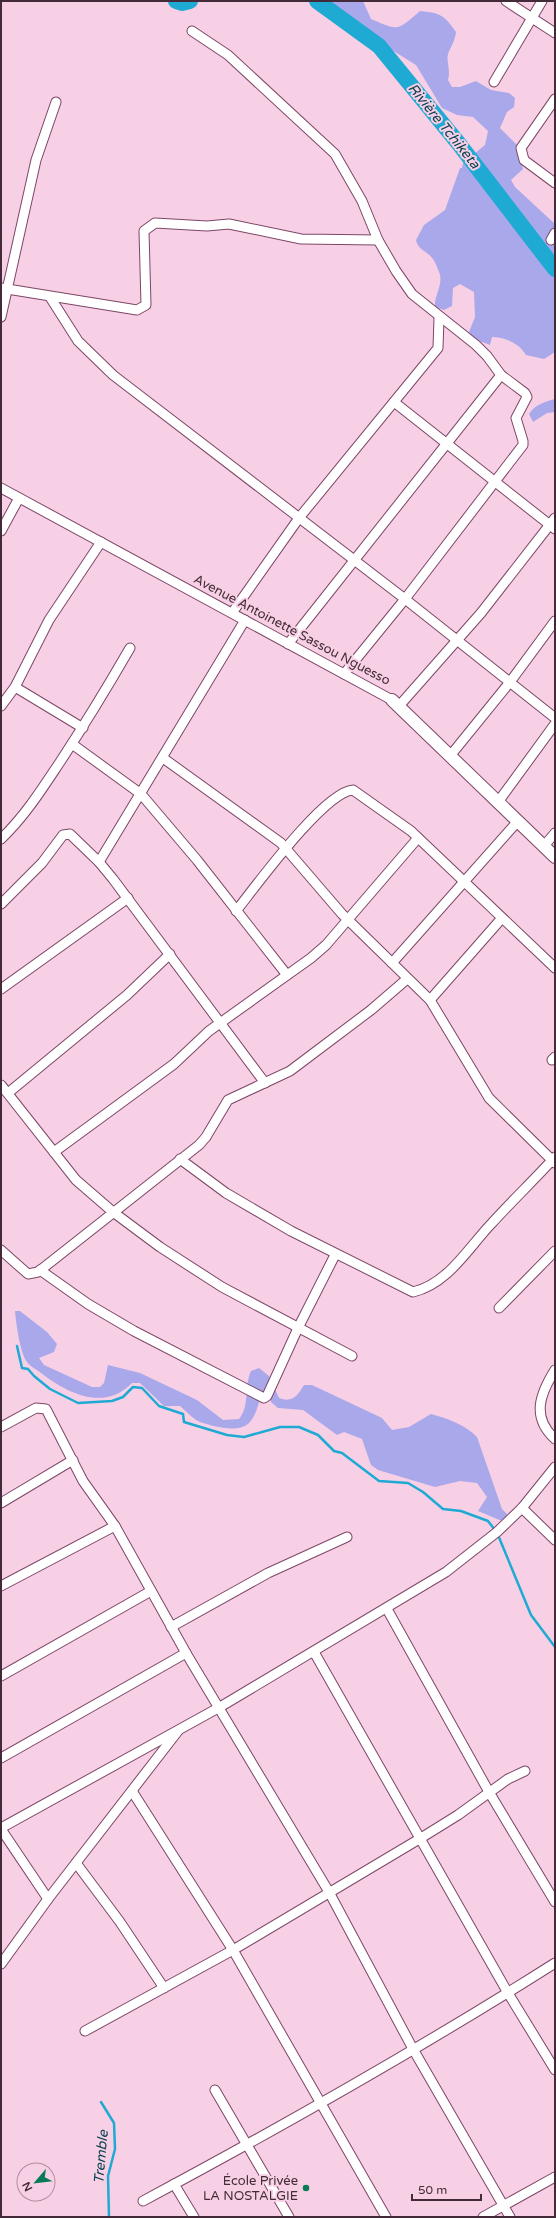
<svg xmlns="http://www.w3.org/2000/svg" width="556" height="2218" font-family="'Varela Round',sans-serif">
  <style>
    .green { fill: #a8a8eb }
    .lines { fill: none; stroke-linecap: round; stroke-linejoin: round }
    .stream { stroke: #1faad3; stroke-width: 2.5 }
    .river { stroke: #1faad3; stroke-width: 16 }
    .minor-casing { stroke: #7d4667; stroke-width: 11 }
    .tertiary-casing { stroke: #7d4667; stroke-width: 14 }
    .minor { stroke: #fff; stroke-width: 9 }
    .tertiary { stroke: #fff; stroke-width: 12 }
    .poi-dot { fill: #077b57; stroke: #f8d0e5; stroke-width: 1.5 }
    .labels { text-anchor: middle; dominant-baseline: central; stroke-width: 4; stroke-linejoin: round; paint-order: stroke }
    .street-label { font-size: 13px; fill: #432a39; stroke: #f8d0e5 }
    .poi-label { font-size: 13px; fill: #432a39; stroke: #f8d0e5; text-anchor: end }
    .water-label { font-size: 14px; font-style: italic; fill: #0a4253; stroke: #f8d0e5 }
  </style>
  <rect width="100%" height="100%" fill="#f8d0e5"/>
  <g class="green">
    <path d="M327 1H363L371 19C399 31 397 31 420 11 441 13 444 15 456 32 455 41 451 46 448 54 446 61 451 70 448 80L452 87H460L476 81 491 90 509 93 515 98 514 107 507 112 500 128 517 145 523 169 511 180 515 187 555 224V352L544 359 526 355C520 344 505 337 492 337L490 345 474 339 469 332 475 317 474 292 460 284 453 288 452 306 444 310 435 307C434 295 444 284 439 272 437 267 435 261 432 258 426 250 418 250 416 240L424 225 445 210 460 168H462L463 163 485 145 488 131 473 117 457 115 442 108 416 65 358 29Z"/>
    <path d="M555 399V412L547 413 533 422 529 414C536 404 544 402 555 399Z"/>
    <path d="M15 1311H20L47 1332 57 1344 54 1352 39 1358 44 1365 92 1387H100L104 1383 108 1365 140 1373 197 1400 223 1420 239 1419C250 1406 244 1386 251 1371L259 1368 269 1376 279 1398C293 1403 297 1396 304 1385H312L382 1418 392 1430 409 1427 431 1414C446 1418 466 1425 477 1437L502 1509 508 1515 502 1521 478 1511 487 1497 477 1483 460 1481 435 1487 378 1470 371 1465 362 1439 344 1432 337 1435 303 1410 278 1408 271 1402 269 1394 261 1395C258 1405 256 1417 248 1424 237 1433 212 1426 200 1422 193 1419 186 1411 180 1406H164L140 1383H132C104 1412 67 1393 41 1373 37 1370 30 1366 27 1362 20 1353 16 1323 15 1311Z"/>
  </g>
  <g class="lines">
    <g class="stream">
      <path d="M17 1346 22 1368 28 1369 34 1376 50 1389 78 1403 112 1401 123 1397 133 1387 142 1388 159 1406 183 1414 184 1422 227 1435 244 1437 280 1427H299L318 1435 334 1451 342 1453 379 1481 408 1483 423 1492 443 1509 461 1511 488 1521 495 1530"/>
      <path d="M498 1535 531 1615 555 1647"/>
      <path d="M101 2102 114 2123 115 2149 108 2176 109 2217"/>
    </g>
    <g class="river">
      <path d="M176 1 182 3 190 1"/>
      <path d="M317 1 379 46 459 144 555 269"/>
    </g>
    <g class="minor-casing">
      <g id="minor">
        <path d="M506 1 555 33"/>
        <path d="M192 31 228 55 335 154 362 201 378 240 396 271 412 294 476 345 487 356 501 375 525 393 527 397 516 418 523 441V445L405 599 344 674"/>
        <path d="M494 82 542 1"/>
        <path d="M555 99 521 148 524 160 555 183"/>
        <path d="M551 240 555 233"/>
        <path d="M1 288 137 310 146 305 144 231 155 223 207 226 229 224 301 239 378 240"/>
        <path d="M50 297 78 341 113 375 405 599 555 718"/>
        <path d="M1 317 36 160 56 102"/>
        <path d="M394 402 555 529"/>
        <path d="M1 488 392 700"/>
        <path d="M1 531 19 498"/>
        <path d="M232 613 299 518 438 348 439 318"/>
        <path d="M288 644 501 375"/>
        <path d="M15 687 83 728"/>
        <path d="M1 706 15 687 49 620 101 542"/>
        <path d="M399 706 481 613 555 518"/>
        <path d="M72 744 141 794 197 860 287 975"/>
        <path d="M450 756 510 682 555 621"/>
        <path d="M163 758 281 843 342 914 430 1000 489 1098 555 1163"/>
        <path d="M498 802 555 724"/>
        <path d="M1 839C25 816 42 789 60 762 85 724 108 686 130 648"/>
        <path d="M544 846 555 833"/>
        <path d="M99 862 245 620"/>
        <path d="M1 904 42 863 63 835 70 834 99 862 113 879 265 1083"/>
        <path d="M236 911C256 886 324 792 353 790L411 831 555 968"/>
        <path d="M392 963 518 821"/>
        <path d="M1 989 128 898"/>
        <path d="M430 1000 502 918"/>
        <path d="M552 1060 555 1057"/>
        <path d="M1 1085 76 1180 113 1212 160 1247 222 1287 352 1356"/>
        <path d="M8 1093 127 995 170 954"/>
        <path d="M54 1152 174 1064 209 1031 311 958 326 945 418 838"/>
        <path d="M180 1159 226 1193 291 1231 413 1292C448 1284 468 1248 492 1223 512 1201 534 1180 555 1157"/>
        <path d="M1 1250 28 1274 38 1272 199 1145 206 1137 228 1100 290 1071 371 1010 407 979"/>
        <path d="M40 1270 88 1304 134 1331 264 1398 267 1396 298 1328 335 1255"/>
        <path d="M499 1308 555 1251"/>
        <path d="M555 1370C540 1394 531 1417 555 1439"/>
        <path d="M1 1427 36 1408 46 1409 83 1481 115 1526 186 1653 329 1892 413 2049 510 2217"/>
        <path d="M1 1503 73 1460"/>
        <path d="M522 1508 555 1540"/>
        <path d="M1 1586 115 1526"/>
        <path d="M387 1609 489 1792 555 1902"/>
        <path d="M171 1627 268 1573 347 1537"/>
        <path d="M314 1652 508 1993 555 2070"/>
        <path d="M1 1676 151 1591"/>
        <path d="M1 1758 186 1653"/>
        <path d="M132 1791 233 1950 386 2217"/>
        <path d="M1 1828 220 1707 446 1572 497 1532 522 1508 555 1467"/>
        <path d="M1 1829 48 1899"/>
        <path d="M76 1863 120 1922 164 1988"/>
        <path d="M1 1964 48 1899 178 1731"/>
        <path d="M85 2031 233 1950 421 1838 458 1815 508 1779 525 1771"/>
        <path d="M215 2090 289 2217"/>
        <path d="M174 2184 194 2217"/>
        <path d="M143 2201C283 2126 421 2048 555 1963"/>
        <path d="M483 2217 555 2177"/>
      </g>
    </g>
    <g class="tertiary-casing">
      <path id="tertiary" d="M392 700 555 857"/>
    </g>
    <use href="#minor" class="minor"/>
    <use href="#tertiary" class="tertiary"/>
  </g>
  <circle class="poi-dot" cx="306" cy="2188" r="4"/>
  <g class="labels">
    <g class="street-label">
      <text transform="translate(292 630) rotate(28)">Avenue Antoinette Sassou Nguesso</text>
    </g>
    <g class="poi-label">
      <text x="298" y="2181">École Privée<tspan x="298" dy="15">LA NOSTALGIE</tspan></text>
    </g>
    <g class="water-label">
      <text transform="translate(444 126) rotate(51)">Rivière Tchiketa</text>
      <text transform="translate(101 2157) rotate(-85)">Tremble</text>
    </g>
  </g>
  <rect width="556" height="2218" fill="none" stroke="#432a39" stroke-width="4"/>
  <g transform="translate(36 2182) rotate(242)"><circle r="19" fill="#f8d0e5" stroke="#b08ea0"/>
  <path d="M0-3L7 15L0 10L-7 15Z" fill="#077b57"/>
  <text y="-6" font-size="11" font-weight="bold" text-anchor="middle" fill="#432a39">N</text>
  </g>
  <path d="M412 2194v6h69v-6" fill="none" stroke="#432a39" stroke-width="2"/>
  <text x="418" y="2194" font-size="12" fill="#432a39" stroke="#f8d0e5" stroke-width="3" paint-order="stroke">50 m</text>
</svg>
